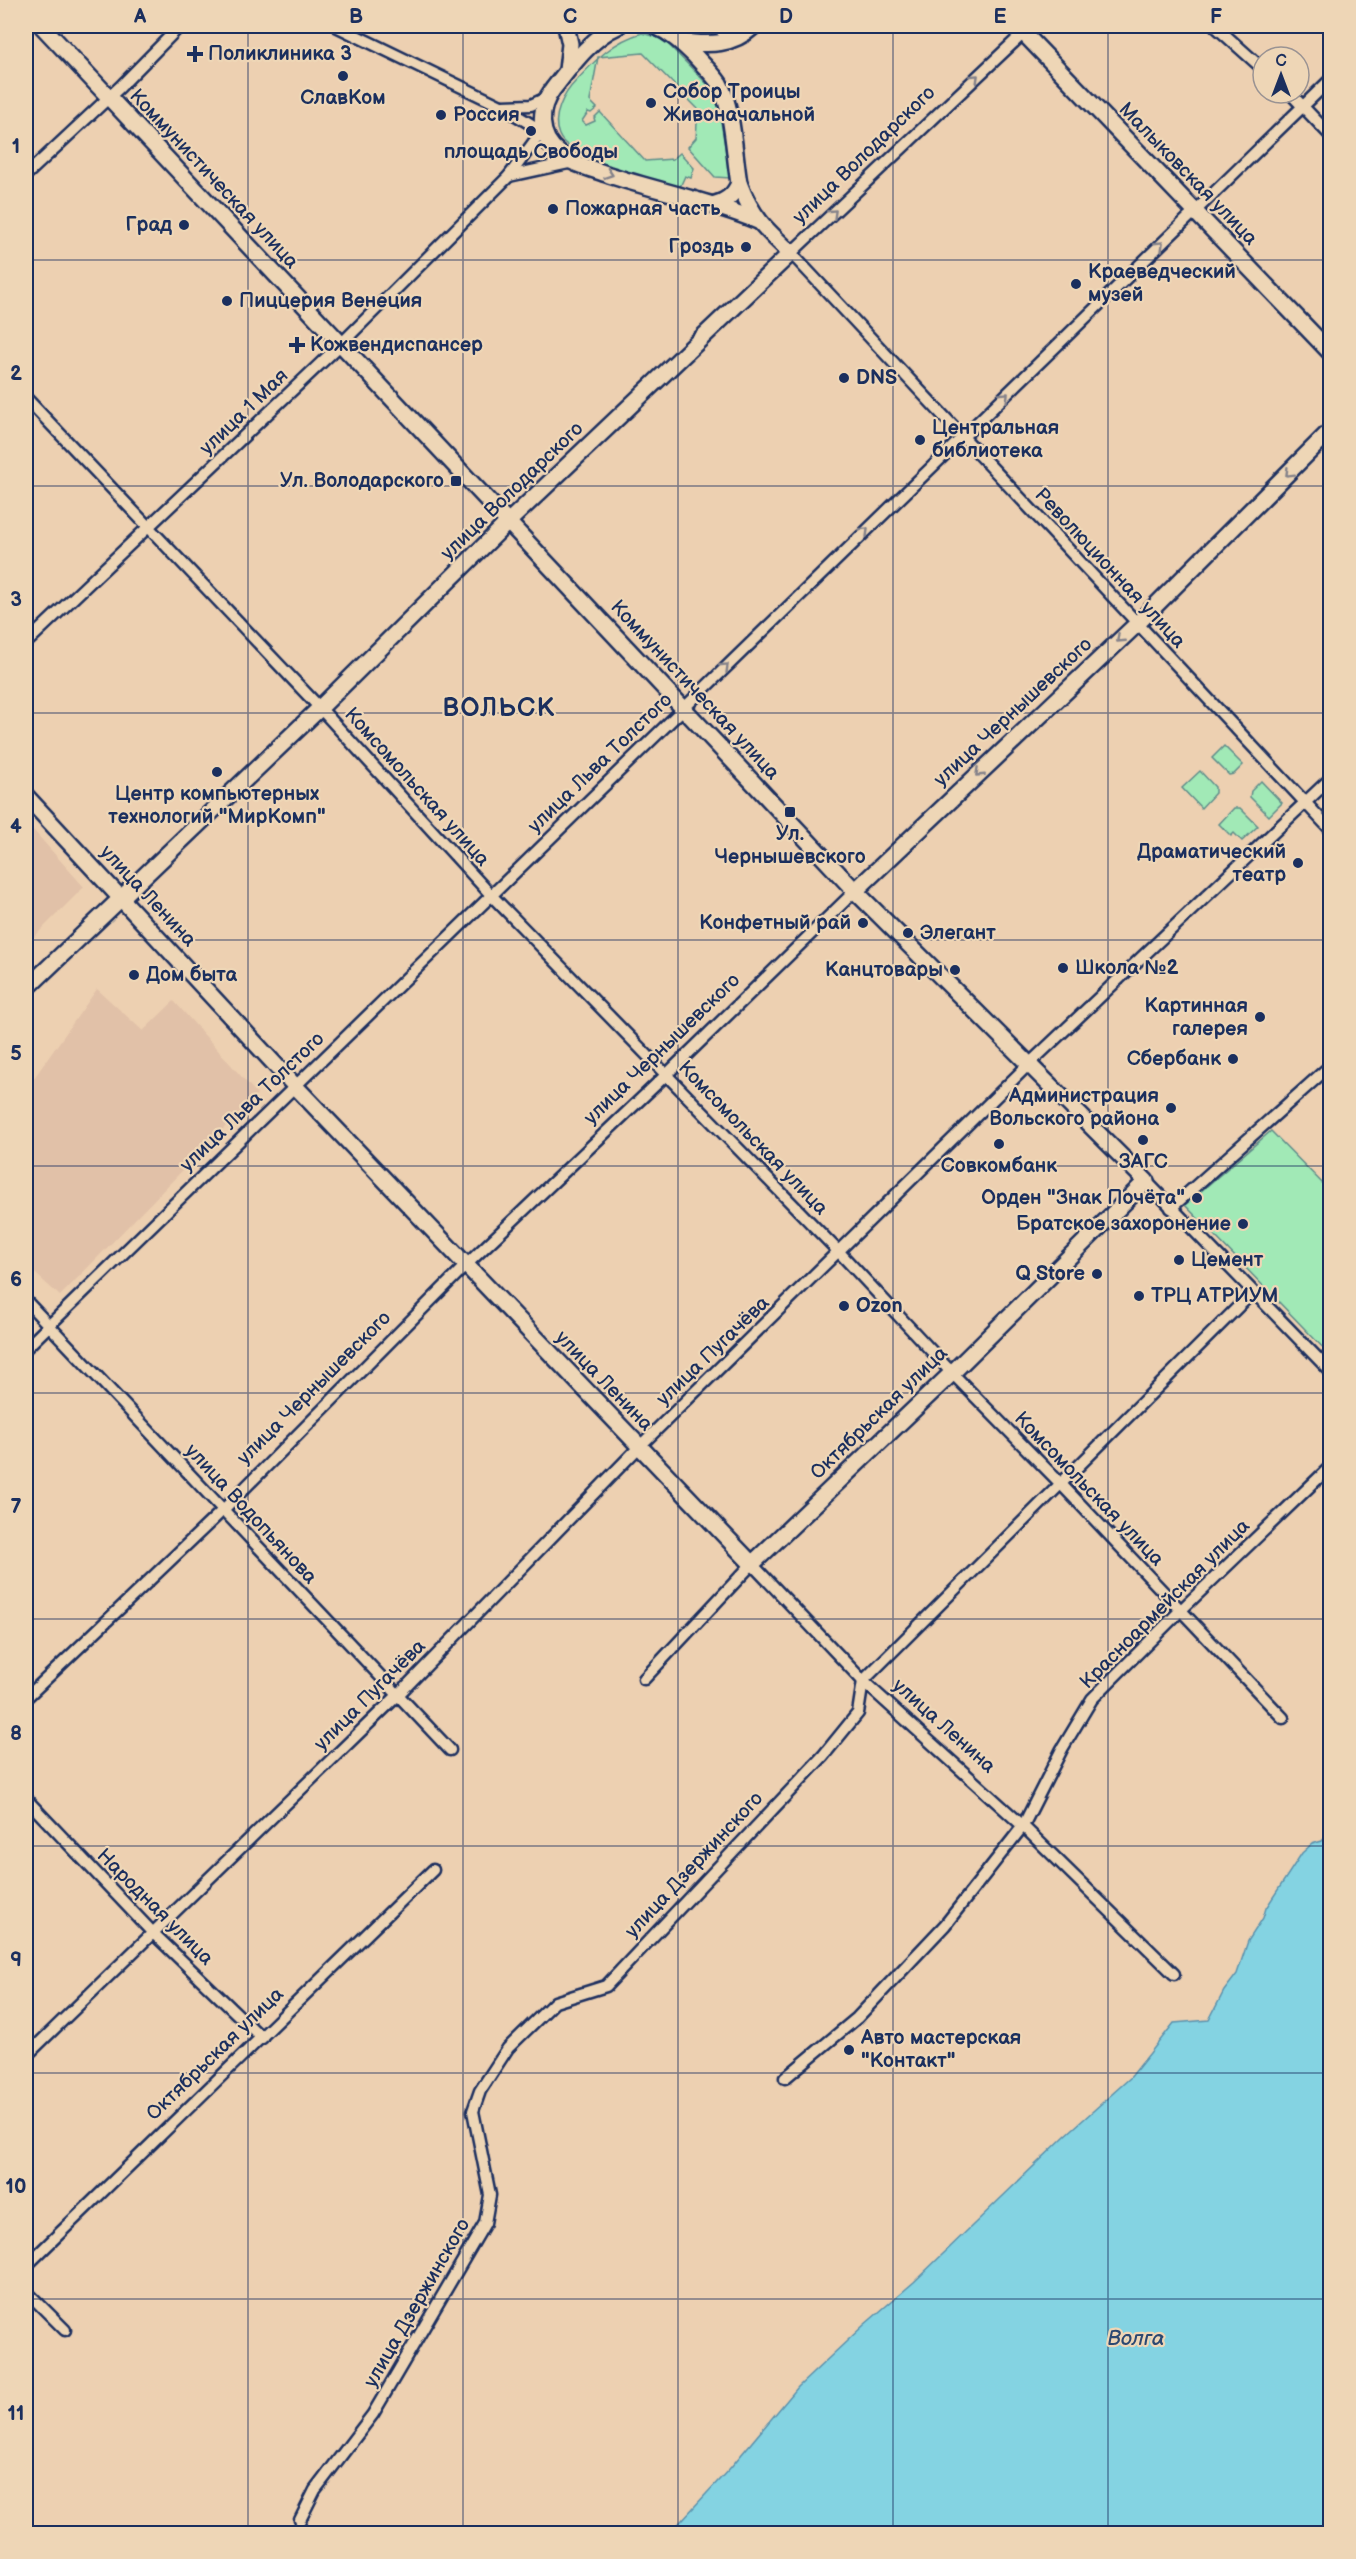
<svg xmlns="http://www.w3.org/2000/svg" width="1356" height="2559" font-family="'Balsamiq Sans',sans-serif">
  <style>
    .built { fill: #e1c1a8 }
    .green { fill: #a1e9b6; stroke: #5e8c8a; stroke-width: 1.5 }
    .water { fill: #84d3e2; stroke: #5a91ad; stroke-width: 1.5 }
    .lines { fill: none; stroke-linecap: round; stroke-linejoin: round }
    .street-casing { stroke: #1b2f5e; stroke-width: 15 }
    .secondary-casing { stroke: #1b2f5e; stroke-width: 20 }
    .street { stroke: #eed6b6; stroke-width: 10 }
    .secondary { stroke: #eed6b6; stroke-width: 15 }
    .oneway { stroke: #84828a }
    .grid { fill: none; stroke: #1b2f5e; stroke-width: 1.5; stroke-opacity: 0.55 }
    .poi-dot { fill: #1b2f5e; stroke: #eed6b6; stroke-width: 2 }
    .labels { text-anchor: middle; dominant-baseline: central; stroke-width: 4.5; stroke-linejoin: round; paint-order: stroke }
    .poi-label { font-size: 20px; font-weight: bold; fill: #1b2f5e; stroke: #eed6b6; text-anchor: start }
    .street-label { font-size: 20px; fill: #1b2f5e; stroke: #eed6b6 }
    .water-label { font-size: 21px; font-style: italic; fill: #2b4872; stroke: #eed6b6 }
    .district-label { font-size: 26px; font-weight: bold; letter-spacing: 1.5px; fill: #1b2f5e; stroke: #eed6b6 }
    .neatline { fill: none; stroke: #1b2f5e; stroke-width: 2 }
    .grid-label { font-size: 20px; text-anchor: middle; font-weight: bold; fill: #1b2f5e }
  </style>
  <rect width="100%" height="100%" fill="#edd0b1"/>
  <filter id="ink" filterUnits="userSpaceOnUse"><feTurbulence type="fractalNoise" baseFrequency=".0167" numOctaves="2"/><feDisplacementMap in="SourceGraphic" scale="12" xChannelSelector="R" yChannelSelector="G"/><feConvolveMatrix kernelMatrix="1 2 1 2 8 2 1 2 1" color-interpolation-filters="sRGB"/></filter>
  <g filter="url(#ink)">
    <g class="built">
      <path d="M26 822 84 887 26 945Z"/>
      <path d="M97 989 143 1031 174 1001 257 1094 60 1296 26 1265V1098L27 1088Z"/>
    </g>
    <g class="green">
      <path d="M642 33 663 39 710 87 718 103 730 178 715 177 688 147 696 138 698 109 643 53 598 57 590 101 597 108 591 113 588 112 582 121 586 125 595 121 594 118 600 112 645 161 673 159 680 153 694 168 691 178 685 176 680 187C655 181 568 159 559 135 551 117 564 93 576 81 596 59 614 41 642 33Z"/>
      <path d="M1224 746 1243 765 1234 774 1229 775 1212 758Z"/>
      <path d="M1200 771 1215 787V793L1201 808 1182 788Z"/>
      <path d="M1261 781 1282 803 1269 816 1250 797 1251 791Z"/>
      <path d="M1234 808H1240L1258 826 1242 841 1234 833 1231 836 1219 824Z"/>
      <path d="M1271 1131 1330 1191V1355L1185 1205Z"/>
    </g>
    <path class="water" d="M1330 1832V2533H670L731 2467 798 2387 864 2325 914 2282 1065 2136 1130 2078 1174 2023 1209 2020 1224 1991 1237 1974 1248 1941 1263 1918 1266 1908 1302 1853 1312 1844 1322 1841Z"/>
    <g class="lines">
      <g class="street-casing">
        <g id="street">
          <path d="M717 26 731 41"/>
          <path d="M1031 26 791 253 1330 829"/>
          <path d="M1215 26 1263 69"/>
          <path d="M1290 93 1330 135"/>
          <path d="M503 106 531 105 546 98"/>
          <path d="M26 175 120 87 180 26"/>
          <path d="M509 176 573 162"/>
          <path d="M26 398 320 708 491 895 840 1253 952 1373 1060 1483 1283 1718"/>
          <path d="M26 643 341 344 509 176 542 131 501 106 336 26"/>
          <path d="M1146 1181 1330 1371"/>
          <path d="M1171 1208 1330 1066"/>
          <path d="M26 1301 450 1750"/>
          <path d="M26 1348 1330 80"/>
          <path d="M644 1679 752 1564 863 1681 1023 1826 1174 1974"/>
          <path d="M26 1698 223 1510 465 1266 666 1075 855 891"/>
          <path d="M26 1799 152 1932 262 2038"/>
          <path d="M26 2056 397 1696 639 1447 1030 1063 1330 779"/>
          <path d="M785 2078 857 2018 945 1925 1023 1826 1062 1749 1092 1699 1180 1611 1330 1467"/>
          <path d="M26 2266 433 1870"/>
          <path d="M26 2291 65 2330"/>
          <path d="M300 2520 315 2490 373 2414 485 2223 490 2195 473 2111 480 2091 508 2048 555 2002 606 1986 823 1756 858 1713 863 1681 1252 1293"/>
        </g>
      </g>
      <g class="secondary-casing">
        <g id="secondary">
          <path d="M566 26 570 44 567 70"/>
          <path d="M618 26C592 37 571 66 553 89 538 109 538 137 559 153 573 165 593 169 609 175 658 191 710 201 758 221"/>
          <path d="M655 26C671 33 682 43 695 56 703 65 712 73 719 83 733 108 734 154 739 183 734 196 725 202 712 205"/>
          <path d="M1017 26 1330 352"/>
          <path d="M681 42C710 45 732 46 754 26"/>
          <path d="M26 796 295 1086 752 1564 952 1373 1146 1181 855 891 42 26"/>
          <path d="M855 891 1138 623 1330 431"/>
          <path d="M26 989 320 708 507 523 791 253C765 229 752 217 739 183"/>
        </g>
      </g>
      <use href="#street" class="street"/>
      <use href="#secondary" class="secondary"/>
    </g>
    <defs><path id="oneway-chevron" d="M-2-3.5L2.5 0L-2 3.5" fill="none" stroke-width="1.6" stroke-linecap="round" stroke-linejoin="round" transform="scale(1.5)"/></defs>
    <g class="oneway">
      <use href="#oneway-chevron" transform="translate(975 78) rotate(-44)"/>
      <use href="#oneway-chevron" transform="translate(609 174) rotate(19)"/>
      <use href="#oneway-chevron" transform="translate(833 213) rotate(-44)"/>
      <use href="#oneway-chevron" transform="translate(1160 245) rotate(-44)"/>
      <use href="#oneway-chevron" transform="translate(1005 396) rotate(-44)"/>
      <use href="#oneway-chevron" transform="translate(1289 473) rotate(135)"/>
      <use href="#oneway-chevron" transform="translate(865 531) rotate(-44)"/>
      <use href="#oneway-chevron" transform="translate(1120 639) rotate(137)"/>
      <use href="#oneway-chevron" transform="translate(725 667) rotate(-44)"/>
      <use href="#oneway-chevron" transform="translate(979 773) rotate(137)"/>
    </g>
  </g>
  <path class="grid" d="M248 26V2534M463 26V2534M678 26V2534M893 26V2534M1108 26V2534M26 260H1330M26 486H1330M26 713H1330M26 940H1330M26 1166H1330M26 1393H1330M26 1619H1330M26 1846H1330M26 2073H1330M26 2299H1330"/>
  <g class="poi-dot">
    <path d="M192 45h6v6h6v6h-6v6h-6v-6h-6v-6h6z"/>
    <circle cx="343" cy="76" r="6"/>
    <circle cx="651" cy="103" r="6"/>
    <circle cx="441" cy="115" r="6"/>
    <circle cx="531" cy="131" r="6"/>
    <circle cx="553" cy="209" r="6"/>
    <circle cx="184" cy="225" r="6"/>
    <circle cx="746" cy="247" r="6"/>
    <circle cx="1076" cy="284" r="6"/>
    <circle cx="227" cy="301" r="6"/>
    <path d="M294 336h6v6h6v6h-6v6h-6v-6h-6v-6h6z"/>
    <circle cx="844" cy="378" r="6"/>
    <circle cx="920" cy="440" r="6"/>
    <rect x="450" y="475" width="12" height="12" rx="3"/>
    <circle cx="217" cy="772" r="6"/>
    <rect x="784" y="806" width="12" height="12" rx="3"/>
    <circle cx="1298" cy="863" r="6"/>
    <circle cx="863" cy="923" r="6"/>
    <circle cx="908" cy="933" r="6"/>
    <circle cx="1063" cy="968" r="6"/>
    <circle cx="955" cy="970" r="6"/>
    <circle cx="134" cy="975" r="6"/>
    <circle cx="1260" cy="1017" r="6"/>
    <circle cx="1233" cy="1059" r="6"/>
    <circle cx="1171" cy="1108" r="6"/>
    <circle cx="1143" cy="1140" r="6"/>
    <circle cx="999" cy="1144" r="6"/>
    <circle cx="1197" cy="1198" r="6"/>
    <circle cx="1243" cy="1224" r="6"/>
    <circle cx="1179" cy="1260" r="6"/>
    <circle cx="1097" cy="1274" r="6"/>
    <circle cx="1139" cy="1296" r="6"/>
    <circle cx="844" cy="1306" r="6"/>
    <circle cx="849" cy="2050" r="6"/>
  </g>
  <g class="labels">
    <g class="poi-label">
      <text x="208" y="54">Поликлиника 3</text>
      <text x="663" y="92">Собор Троицы<tspan x="663" dy="23">Живоначальной</tspan></text>
      <text x="343" y="98" text-anchor="middle">СлавКом</text>
      <text x="453" y="115">Россия</text>
      <text x="531" y="152" text-anchor="middle">площадь Свободы</text>
      <text x="565" y="209">Пожарная часть</text>
      <text x="172" y="225" text-anchor="end">Град</text>
      <text x="734" y="247" text-anchor="end">Гроздь</text>
      <text x="1088" y="272">Краеведческий<tspan x="1088" dy="23">музей</tspan></text>
      <text x="239" y="301">Пиццерия Венеция</text>
      <text x="310" y="345">Кожвендиспансер</text>
      <text x="856" y="378">DNS</text>
      <text x="932" y="428">Центральная<tspan x="932" dy="23">библиотека</tspan></text>
      <text x="444" y="481" text-anchor="end">Ул. Володарского</text>
      <text x="217" y="794" text-anchor="middle">Центр компьютерных<tspan x="217" dy="23">технологий "МирКомп"</tspan></text>
      <text x="790" y="834" text-anchor="middle">Ул.<tspan x="790" dy="23">Чернышевского</tspan></text>
      <text x="1286" y="852" text-anchor="end">Драматический<tspan x="1286" dy="23">театр</tspan></text>
      <text x="851" y="923" text-anchor="end">Конфетный рай</text>
      <text x="920" y="933">Элегант</text>
      <text x="1075" y="968">Школа №2</text>
      <text x="943" y="970" text-anchor="end">Канцтовары</text>
      <text x="146" y="975">Дом быта</text>
      <text x="1248" y="1006" text-anchor="end">Картинная<tspan x="1248" dy="23">галерея</tspan></text>
      <text x="1221" y="1059" text-anchor="end">Сбербанк</text>
      <text x="1159" y="1096" text-anchor="end">Администрация<tspan x="1159" dy="23">Вольского района</tspan></text>
      <text x="1143" y="1162" text-anchor="middle">ЗАГС</text>
      <text x="999" y="1166" text-anchor="middle">Совкомбанк</text>
      <text x="1185" y="1198" text-anchor="end">Орден "Знак Почёта"</text>
      <text x="1231" y="1224" text-anchor="end">Братское захоронение</text>
      <text x="1191" y="1260">Цемент</text>
      <text x="1085" y="1274" text-anchor="end">Q Store</text>
      <text x="1151" y="1296">ТРЦ АТРИУМ</text>
      <text x="856" y="1306">Ozon</text>
      <text x="861" y="2038">Авто мастерская<tspan x="861" dy="23">"Контакт"</tspan></text>
    </g>
    <g class="street-label">
      <text transform="translate(864 155) rotate(-44)">улица Володарского</text>
      <text transform="translate(1188 174) rotate(46)">Малыковская улица</text>
      <text transform="translate(214 179) rotate(47)">Коммунистическая улица</text>
      <text transform="translate(244 412) rotate(-44)">улица 1 Мая</text>
      <text transform="translate(512 491) rotate(-44)">улица Володарского</text>
      <text transform="translate(1110 568) rotate(47)">Революционная улица</text>
      <text transform="translate(695 690) rotate(47)">Коммунистическая улица</text>
      <text transform="translate(1013 712) rotate(-43)">улица Чернышевского</text>
      <text transform="translate(600 763) rotate(-44)">улица Льва Толстого</text>
      <text transform="translate(417 787) rotate(48)">Комсомольская улица</text>
      <text transform="translate(148 896) rotate(47)">улица Ленина</text>
      <text transform="translate(662 1049) rotate(-44)">улица Чернышевского</text>
      <text transform="translate(252 1102) rotate(-44)">улица Льва Толстого</text>
      <text transform="translate(753 1138) rotate(46)">Комсомольская улица</text>
      <text transform="translate(713 1351) rotate(-44)">улица Пугачёва</text>
      <text transform="translate(604 1381) rotate(46)">улица Ленина</text>
      <text transform="translate(314 1388) rotate(-45)">улица Чернышевского</text>
      <text transform="translate(879 1413) rotate(-44)">Октябрьская улица</text>
      <text transform="translate(1089 1489) rotate(46)">Комсомольская улица</text>
      <text transform="translate(251 1514) rotate(47)">улица Водопьянова</text>
      <text transform="translate(1165 1604) rotate(-45)">Красноармейская улица</text>
      <text transform="translate(370 1695) rotate(-45)">улица Пугачёва</text>
      <text transform="translate(944 1726) rotate(42)">улица Ленина</text>
      <text transform="translate(694 1865) rotate(-47)">улица Дзержинского</text>
      <text transform="translate(155 1907) rotate(45)">Народная улица</text>
      <text transform="translate(215 2054) rotate(-44)">Октябрьская улица</text>
      <text transform="translate(417 2303) rotate(-60)">улица Дзержинского</text>
    </g>
    <g class="water-label">
      <text x="1136" y="2338">Волга</text>
    </g>
    <g class="district-label">
      <text x="499" y="708">ВОЛЬСК</text>
    </g>
  </g>
  <rect width="1356" height="2559" fill="none" stroke="#eed6b6" stroke-width="66"/>
  <g transform="translate(1281 75)"><circle r="28" fill="#eed6b6" stroke="#9a9393" stroke-width="1.5"/>
  <path d="M0-4.5L10 22L0 15L-10 22Z" fill="#1b2f5e"/>
  <text y="-9" font-size="16" font-weight="bold" text-anchor="middle" fill="#1b2f5e">С</text>
  </g>
  <rect x="33" y="33" width="1290" height="2493" class="neatline"/>
  <g class="grid-label">
    <text x="140" y="23">A</text>
    <text x="356" y="23">B</text>
    <text x="570" y="23">C</text>
    <text x="786" y="23">D</text>
    <text x="1000" y="23">E</text>
    <text x="1216" y="23">F</text>
    <text x="16" y="153">1</text>
    <text x="16" y="380">2</text>
    <text x="16" y="606">3</text>
    <text x="16" y="833">4</text>
    <text x="16" y="1060">5</text>
    <text x="16" y="1286">6</text>
    <text x="16" y="1513">7</text>
    <text x="16" y="1740">8</text>
    <text x="16" y="1966">9</text>
    <text x="16" y="2193">10</text>
    <text x="16" y="2420">11</text>
  </g>
</svg>
